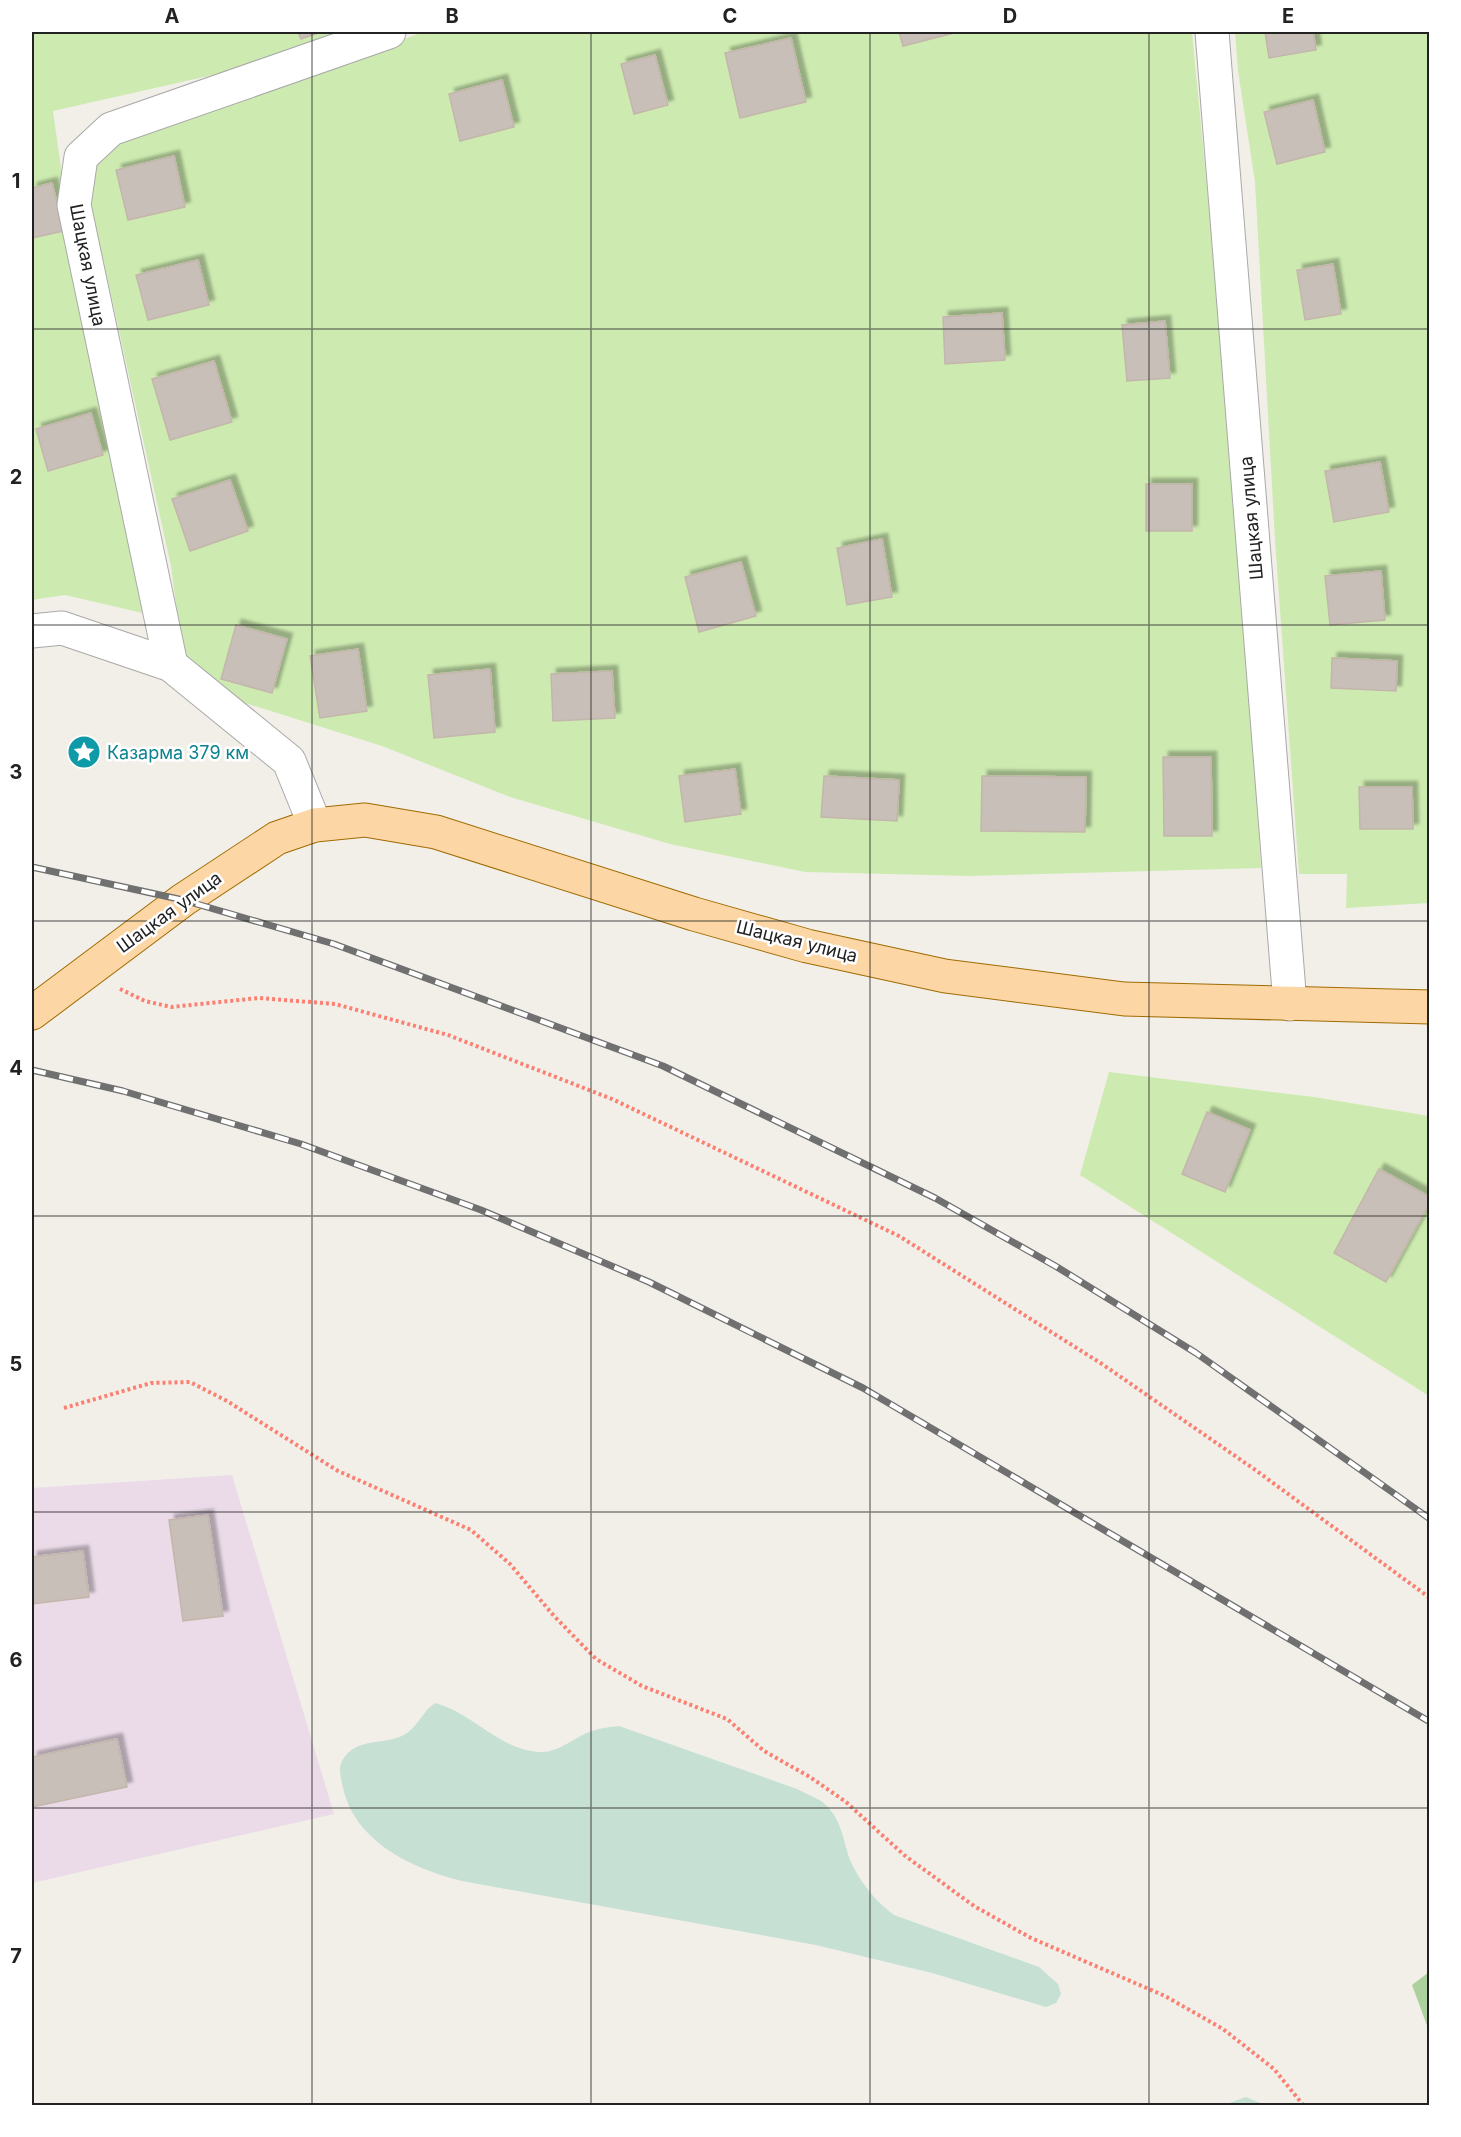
<svg xmlns="http://www.w3.org/2000/svg" width="1461" height="2137" font-family="Inter,sans-serif">
  <style>
    .industrial { fill: #ebdbe8 }
    .grass { fill: #cdebb0 }
    .forest { fill: #add19e }
    .wetland { fill: #c6e0d4 }
    .building { fill: #c7bfb8; stroke: #c4b6ab; stroke-width: 1.5; filter: url(#shadow) }
    .lines { fill: none; stroke-linecap: round; stroke-linejoin: round }
    .minor-casing { stroke: #a9a9a9; stroke-width: 35 }
    .major-casing { stroke: #a06b00; stroke-width: 35 }
    .path { stroke: #fa8072; stroke-width: 4; stroke-dasharray: 3 3; stroke-linecap: butt }
    .minor { stroke: #fff; stroke-width: 33 }
    .major { stroke: #fcd6a4; stroke-width: 33 }
    .rail-casing { stroke: #707070; stroke-width: 7 }
    .rail { stroke: #fff; stroke-width: 4.5; stroke-dasharray: 14; stroke-linecap: butt }
    .grid { fill: none; stroke: #222; stroke-width: 1.5; stroke-opacity: 0.55 }
    .labels { text-anchor: middle; dominant-baseline: central; stroke-width: 5; stroke-linejoin: round; paint-order: stroke }
    .street-label { font-size: 18px; fill: #222; stroke: #fff }
    .culture-label { font-size: 18px; fill: #0d838f; stroke: #fff; text-anchor: start }
    .neatline { fill: none; stroke: #222; stroke-width: 2 }
    .grid-label { font-size: 20px; text-anchor: middle; font-weight: bold; fill: #222 }
  </style>
  <defs>
    <filter id="shadow"><feDropShadow dx="5.5" dy="-5.5" stdDeviation="1.5" flood-color="#0004"/></filter>
  </defs>
  <rect width="100%" height="100%" fill="#f2efe9"/>
  <path class="industrial" d="M232 1475 334 1814 32 1883V1488Z"/>
  <g class="grass">
    <path d="M32 32H355L226 72 53 111 74 261 151 615 65 595 32 600Z"/>
    <path d="M424 32H1192L1241 540 1261 868 970 876 805 872 670 844 510 797 382 746 210 692 183 657 171 566 102 254 88 200 89 162 109 141Z"/>
    <path d="M1235 32H1429V903L1346 908 1347 874H1299L1275 540 1255 182 1238 71Z"/>
    <path d="M1109 1072 1314 1097 1429 1116V1396L1080 1175Z"/>
  </g>
  <path class="forest" d="M1429 1972V2031L1412 1985Z"/>
  <g class="wetland">
    <path d="M435 1703C473 1713 499 1750 540 1752 559 1753 574 1737 592 1731 601 1728 610 1727 619 1726L797 1789C806 1794 819 1798 826 1805 842 1821 843 1840 850 1860 859 1881 876 1902 894 1915L1039 1967 1058 1984 1061 1994 1056 2003 1046 2007 932 1973 816 1945 462 1881C413 1869 355 1842 343 1788 341 1779 338 1769 342 1761 356 1735 387 1747 407 1733 419 1724 423 1711 435 1703Z"/>
    <path d="M1246 2097 1265 2105H1227V2104Z"/>
  </g>
  <g class="building">
    <path d="M298 32H321L301 39Z"/>
    <path d="M899 32H958L903 46Z"/>
    <path d="M1265 32H1313L1316 50 1269 58Z"/>
    <path d="M791 38 806 102 740 118 725 53Z"/>
    <path d="M655 55 668 105 634 114 621 64Z"/>
    <path d="M502 80 514 127 460 141 449 94Z"/>
    <path d="M1313 100 1325 152 1277 164 1264 112Z"/>
    <path d="M174 156 185 207 128 220 116 170Z"/>
    <path d="M52 183 64 231 32 238V188Z"/>
    <path d="M198 260 209 305 148 320 136 275Z"/>
    <path d="M1333 264 1341 314 1305 320 1297 270Z"/>
    <path d="M1002 313 1005 360 945 364 943 317Z"/>
    <path d="M1165 321 1170 378 1127 381 1122 325Z"/>
    <path d="M214 361 232 422 170 440 152 379Z"/>
    <path d="M91 413 103 455 48 471 36 429Z"/>
    <path d="M1380 462 1389 512 1334 522 1325 471Z"/>
    <path d="M230 480 248 531 190 551 172 499Z"/>
    <rect x="1146" y="484" width="46" height="47"/>
    <path d="M882 539 892 597 847 605 837 548Z"/>
    <path d="M741 562 756 616 699 632 685 577Z"/>
    <path d="M1381 571 1385 620 1330 625 1325 576Z"/>
    <path d="M236 625 287 639 272 693 221 679Z"/>
    <path d="M358 649 367 711 320 718 310 656Z"/>
    <path d="M1332 658 1397 661 1396 691 1331 688Z"/>
    <path d="M490 669 495 732 434 738 428 675Z"/>
    <path d="M612 671 615 718 553 721 551 674Z"/>
    <path d="M1163 757H1211L1212 836H1164Z"/>
    <path d="M735 769 741 814 685 822 679 776Z"/>
    <path d="M824 776 899 780 897 821 821 817Z"/>
    <path d="M982 776 1086 777 1085 832 981 831Z"/>
    <path d="M1359 787H1412L1413 829H1360Z"/>
    <path d="M1207 1112 1250 1130 1225 1192 1182 1174Z"/>
    <path d="M1379 1169 1430 1197V1202L1386 1282 1334 1253Z"/>
    <path d="M208 1515 223 1616 183 1621 169 1520Z"/>
    <path d="M83 1551 89 1597 32 1604V1557Z"/>
    <path d="M117 1739 127 1787 32 1807V1757Z"/>
  </g>
  <g class="lines">
    <g class="minor-casing">
      <g id="minor">
        <path d="M1212 32 1290 1004"/>
        <path d="M32 631 62 628 171 665 289 761 315 825"/>
        <path d="M171 665 74 205 81 157 111 129 389 32"/>
      </g>
    </g>
    <g class="major-casing">
      <path id="major" d="M32 1013 183 900 277 838 315 825 365 820 436 832 694 914 807 946 945 976 1124 999 1430 1007"/>
    </g>
    <g class="path">
      <path d="M120 989 145 1001 171 1007 259 998 335 1004 448 1035 612 1099 899 1236 1102 1364 1254 1469 1430 1598"/>
      <path d="M64 1408 151 1383 190 1382 227 1401 338 1471 471 1530 510 1564 554 1616 596 1659 642 1686 727 1719 764 1751 810 1777 846 1802 904 1855 974 1906 1031 1938 1165 1996 1223 2029 1274 2069 1304 2106"/>
    </g>
    <use href="#minor" class="minor"/>
    <use href="#major" class="major"/>
    <g class="rail-casing">
      <g id="rail">
        <path d="M32 867 183 900 334 944 663 1066 935 1198 1057 1267 1196 1353 1430 1519"/>
        <path d="M32 1070 123 1091 301 1144 481 1210 649 1282 863 1388 1430 1722"/>
      </g>
    </g>
    <use href="#rail" class="rail"/>
  </g>
  <path class="grid" d="M312 32V2106M591 32V2106M870 32V2106M1149 32V2106M32 329H1430M32 625H1430M32 921H1430M32 1216H1430M32 1512H1430M32 1808H1430"/>
  <defs>
    <g id="sight-disc" transform="scale(1.725)"><circle r="9.5" fill="#0f9aa8" stroke="#fff"/><path d="M0-6L1.8-2.2L6-1.7L2.9 1.2L3.7 5.4L0 3.3L-3.7 5.4L-2.9 1.2L-6-1.7L-1.8-2.2Z" fill="#fff"/></g>
  </defs>
  <g fill-rule="evenodd">
    <use href="#sight-disc" x="84" y="752"/>
  </g>
  <g class="labels">
    <g class="street-label">
      <text transform="translate(88 265) rotate(79)">Шацкая улица</text>
      <text transform="translate(1251 518) rotate(-95)">Шацкая улица</text>
      <text transform="translate(169 912) rotate(-36)">Шацкая улица</text>
      <text transform="translate(797 941) rotate(14)">Шацкая улица</text>
    </g>
    <g class="culture-label">
      <text x="107" y="752">Казарма 379 км</text>
    </g>
  </g>
  <rect width="1461" height="2137" fill="none" stroke="#ffffff" stroke-width="66"/>
  <rect x="33" y="33" width="1395" height="2071" class="neatline"/>
  <g class="grid-label">
    <text x="172" y="23">A</text>
    <text x="452" y="23">B</text>
    <text x="730" y="23">C</text>
    <text x="1010" y="23">D</text>
    <text x="1288" y="23">E</text>
    <text x="16" y="188">1</text>
    <text x="16" y="484">2</text>
    <text x="16" y="779">3</text>
    <text x="16" y="1075">4</text>
    <text x="16" y="1371">5</text>
    <text x="16" y="1667">6</text>
    <text x="16" y="1963">7</text>
  </g>
</svg>
